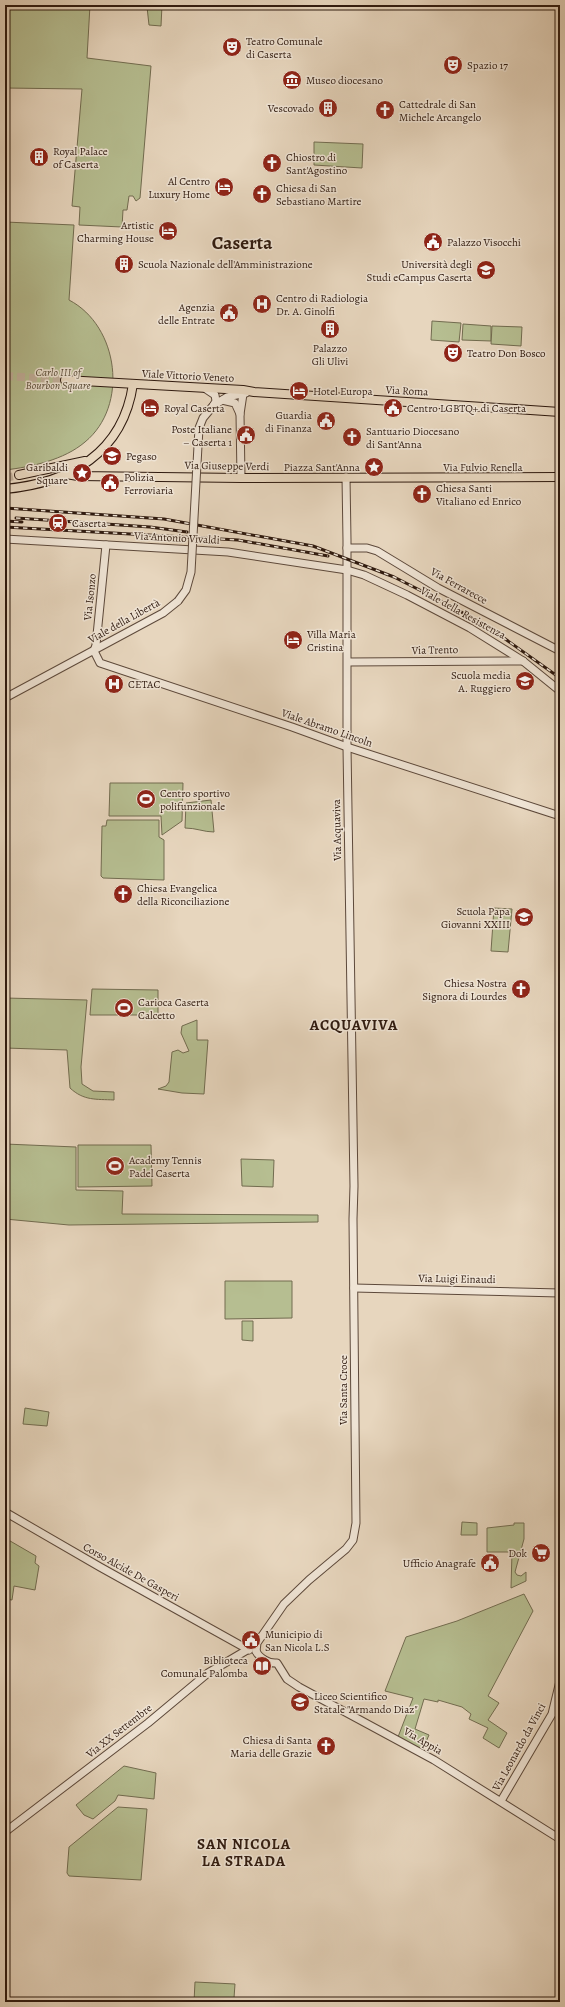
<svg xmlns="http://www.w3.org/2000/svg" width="565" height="2007" font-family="Alegreya,serif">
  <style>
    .green { fill: #b6be91; stroke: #726c50 }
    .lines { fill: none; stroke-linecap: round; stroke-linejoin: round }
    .major-tunnel { stroke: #c2b09b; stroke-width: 8; stroke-dasharray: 8 4; stroke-linecap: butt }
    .minor-casing { stroke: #5d493b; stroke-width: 9 }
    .major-casing { stroke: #2f1a0f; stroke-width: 10 }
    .minor { stroke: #efe4d5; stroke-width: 7 }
    .major { stroke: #e7d6be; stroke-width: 8 }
    .rail-casing { stroke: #2f1a0f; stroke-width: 3 }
    .rail { stroke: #efe4d5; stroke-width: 1.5; stroke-dasharray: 4.5; stroke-linecap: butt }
    .minor-bridge-casing { stroke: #5d493b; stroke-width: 9; stroke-linecap: butt }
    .minor-bridge { stroke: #efe4d5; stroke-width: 7 }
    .labels { text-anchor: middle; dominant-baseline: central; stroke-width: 3; stroke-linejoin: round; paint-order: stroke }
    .poi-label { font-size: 11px; fill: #2f1a0f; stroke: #efe4d5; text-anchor: start }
    .park-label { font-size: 11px; font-style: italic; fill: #584b36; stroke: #efe4d5 }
    .street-label { font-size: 11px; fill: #2f1a0f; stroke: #efe4d5 }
    .district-label { font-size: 15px; font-weight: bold; letter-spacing: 1px; fill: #2f1a0f; stroke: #efe4d5 }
    .town-label { font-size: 19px; font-weight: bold; fill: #2f1a0f; stroke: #efe4d5 }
  </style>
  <rect width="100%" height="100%" fill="#e7d6be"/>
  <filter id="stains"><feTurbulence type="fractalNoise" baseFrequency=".005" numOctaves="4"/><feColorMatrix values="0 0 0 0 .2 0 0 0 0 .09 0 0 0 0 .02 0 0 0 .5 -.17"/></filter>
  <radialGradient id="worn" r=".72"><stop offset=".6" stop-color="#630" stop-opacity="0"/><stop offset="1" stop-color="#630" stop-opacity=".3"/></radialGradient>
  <g class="green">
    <path d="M5 5H90L87 58 151 66 140 198 136 201 133 196H129L127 210H123L122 227 79 225 80 207 72 206 82 89 5 88Z"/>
    <path d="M107 5H162L161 26 149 25 147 7Z"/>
    <path d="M314 142 363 144 362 168 314 165Z"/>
    <path d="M5 222 74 225 69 300C119 326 129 406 85 442 64 460 31 467 5 470Z"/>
    <path d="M432 321 461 323 459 342 431 340Z"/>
    <path d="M463 324 491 326V341L462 340Z"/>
    <path d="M492 326 522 327 521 346 491 344Z"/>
    <path d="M110 783H183L182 821 162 835 161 816H109Z"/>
    <path d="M211 800 214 832C204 832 196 828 185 828L186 803Z"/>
    <path d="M107 820H159V837L164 840V880L103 878 101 876 102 826H106Z"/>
    <path d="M494 908 512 909 508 952 491 951Z"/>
    <path d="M92 989 158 990V1015H90Z"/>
    <path d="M5 998 87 1000 81 1067 82 1084 93 1091 114 1092V1100C96 1099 84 1101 70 1088L67 1050 5 1048Z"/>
    <path d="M197 1020V1040H208L204 1094 182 1093 158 1089 166 1086 169 1082 172 1052 178 1050 183 1053 189 1051 181 1033 182 1026Z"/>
    <path d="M5 1144 76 1147V1190L123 1191 122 1214 318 1215V1222L69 1225 5 1219Z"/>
    <path d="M78 1145H151L152 1186 78 1187Z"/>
    <path d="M241 1159 274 1160 273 1187 242 1186Z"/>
    <path d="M225 1281H292V1318L225 1319Z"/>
    <path d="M242 1321H253V1341L242 1340Z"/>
    <path d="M25 1408 49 1412 47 1426 23 1424Z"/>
    <path d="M462 1522 477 1523V1535H461Z"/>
    <path d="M514 1523H524V1539L515 1572 517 1575 521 1576 526 1572V1581L511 1588 512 1552H487V1528L514 1525Z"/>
    <path d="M5 1538 36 1556 35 1563 39 1566 35 1590 14 1586 12 1600 5 1599Z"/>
    <path d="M524 1594 533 1611 488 1696 499 1703 488 1720 507 1733 499 1748 483 1738 488 1728 469 1719 471 1714 462 1707 438 1700V1702L424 1699 415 1729 429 1735 422 1751 398 1737 413 1698 385 1691 406 1637 457 1621Z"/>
    <path d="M124 1766 156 1773 154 1799 118 1795 115 1801 93 1819 84 1815 76 1805Z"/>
    <path d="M118 1807 147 1809 141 1880 69 1876 67 1873 69 1847Z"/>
    <path d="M195 1982 235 1984 234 1998 266 2000V2002H194Z"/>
  </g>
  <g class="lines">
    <g class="major-tunnel">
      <path d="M5 376 65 380"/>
      <path d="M5 478 19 475"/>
    </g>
    <g class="minor-casing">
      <g id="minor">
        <path d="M206 389 215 395 216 401 213 406"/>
        <path d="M222 400 235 403 240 414"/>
        <path d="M213 406 227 397 246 393"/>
        <path d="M241 478 240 414 243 394"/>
        <path d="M5 539 228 552 347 570 364 575 407 595 470 628 523 661 560 691"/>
        <path d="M347 548H367L377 551 438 588 560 651"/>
        <path d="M94 651 100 663 292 727 347 747 560 816"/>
        <path d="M94 651 96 645 106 545"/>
        <path d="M348 662 523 661"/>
        <path d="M5 698 163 613 178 601"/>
        <path d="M354 1288 560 1293"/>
        <path d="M5 1512 100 1567 249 1650"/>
        <path d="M256 1651 257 1643 284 1604 309 1580 346 1549 353 1540 356 1523 353 1219 354 1186 347 747V540L346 477"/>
        <path d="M256 1651C259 1658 269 1664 277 1663L287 1679 299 1687 434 1760 560 1839"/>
        <path d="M501 1801 552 1714 560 1681"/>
        <path d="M5 1832 148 1723 208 1673 247 1650"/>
      </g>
    </g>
    <g class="major-casing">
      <g id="major">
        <path d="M65 380 243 390 254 392 560 412"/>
        <path d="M66 474 78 476 241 478 560 477"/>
        <path d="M19 475 85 461"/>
        <path d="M5 489C70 483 123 453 133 384"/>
      </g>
    </g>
    <use href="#minor" class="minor"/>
    <use href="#major" class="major"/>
    <g class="rail-casing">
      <g id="rail">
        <path d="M5 508 164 519 313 546 394 577 451 606 494 631 560 678"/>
        <path d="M16 518 150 527 187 532"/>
        <path d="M5 521 22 522"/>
        <path d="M5 527 238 540 328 556"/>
      </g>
    </g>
    <use href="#rail" class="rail"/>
    <g class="minor-bridge-casing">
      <path id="minor-bridge" d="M178 601 186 590 191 572 199 428 203 418 213 406"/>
    </g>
    <use href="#minor-bridge" class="minor-bridge"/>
  </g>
  <defs>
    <g id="theatre-disc" transform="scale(1)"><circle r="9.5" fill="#8f2418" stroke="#efe4d5"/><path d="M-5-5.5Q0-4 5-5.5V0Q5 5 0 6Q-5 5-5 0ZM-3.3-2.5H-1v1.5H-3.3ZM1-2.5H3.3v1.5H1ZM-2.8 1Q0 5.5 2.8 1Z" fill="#fff"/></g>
    <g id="museum-disc" transform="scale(1)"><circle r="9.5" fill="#8f2418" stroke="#efe4d5"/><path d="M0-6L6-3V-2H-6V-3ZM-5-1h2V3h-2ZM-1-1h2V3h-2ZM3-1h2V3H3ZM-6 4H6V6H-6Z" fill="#fff"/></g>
    <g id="building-disc" transform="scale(1)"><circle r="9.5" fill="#8f2418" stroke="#efe4d5"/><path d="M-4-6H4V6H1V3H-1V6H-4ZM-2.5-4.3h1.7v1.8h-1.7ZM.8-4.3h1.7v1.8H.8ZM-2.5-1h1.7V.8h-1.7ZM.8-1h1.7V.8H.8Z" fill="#fff"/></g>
    <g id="church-disc" transform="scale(1)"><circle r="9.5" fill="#8f2418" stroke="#efe4d5"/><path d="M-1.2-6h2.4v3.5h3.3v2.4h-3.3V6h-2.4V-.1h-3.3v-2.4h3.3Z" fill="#fff"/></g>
    <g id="hotel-disc" transform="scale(1)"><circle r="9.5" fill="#8f2418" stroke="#efe4d5"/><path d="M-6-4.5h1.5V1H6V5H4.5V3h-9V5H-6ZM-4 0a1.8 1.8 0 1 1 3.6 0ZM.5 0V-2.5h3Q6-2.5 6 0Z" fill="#fff"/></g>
    <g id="civic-disc" transform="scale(1)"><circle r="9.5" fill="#8f2418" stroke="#efe4d5"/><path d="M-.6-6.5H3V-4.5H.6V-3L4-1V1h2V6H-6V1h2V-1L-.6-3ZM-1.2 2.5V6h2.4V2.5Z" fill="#fff"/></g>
    <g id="university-disc" transform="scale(1)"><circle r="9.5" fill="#8f2418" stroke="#efe4d5"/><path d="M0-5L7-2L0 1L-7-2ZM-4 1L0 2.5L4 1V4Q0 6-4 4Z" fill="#fff"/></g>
    <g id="hospital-disc" transform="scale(1)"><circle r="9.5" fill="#8f2418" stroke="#efe4d5"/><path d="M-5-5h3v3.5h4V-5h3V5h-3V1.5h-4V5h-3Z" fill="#fff"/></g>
    <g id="sight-disc" transform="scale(1)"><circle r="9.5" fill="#8f2418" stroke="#efe4d5"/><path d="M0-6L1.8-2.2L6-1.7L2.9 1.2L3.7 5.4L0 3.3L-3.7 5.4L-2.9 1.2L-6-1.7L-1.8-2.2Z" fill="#fff"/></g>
    <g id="station-disc" transform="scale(1)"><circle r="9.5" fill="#8f2418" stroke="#efe4d5"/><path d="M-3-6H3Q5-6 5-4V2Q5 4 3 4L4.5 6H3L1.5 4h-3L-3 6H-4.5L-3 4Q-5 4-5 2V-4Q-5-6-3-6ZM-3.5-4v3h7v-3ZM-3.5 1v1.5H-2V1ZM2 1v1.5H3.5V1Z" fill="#fff"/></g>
    <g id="school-disc" transform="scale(1)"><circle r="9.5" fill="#8f2418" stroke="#efe4d5"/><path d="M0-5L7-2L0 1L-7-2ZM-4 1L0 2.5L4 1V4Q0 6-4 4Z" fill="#fff"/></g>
    <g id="stadium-disc" transform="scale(1)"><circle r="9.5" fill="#8f2418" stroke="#efe4d5"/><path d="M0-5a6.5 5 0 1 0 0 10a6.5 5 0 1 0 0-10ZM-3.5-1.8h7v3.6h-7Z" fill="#fff"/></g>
    <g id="supermarket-disc" transform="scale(1)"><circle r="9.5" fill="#8f2418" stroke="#efe4d5"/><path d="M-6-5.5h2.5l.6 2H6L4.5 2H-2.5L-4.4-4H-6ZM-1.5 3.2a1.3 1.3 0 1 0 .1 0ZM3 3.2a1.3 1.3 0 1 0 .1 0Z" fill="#fff"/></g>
    <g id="library-disc" transform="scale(1)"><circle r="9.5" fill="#8f2418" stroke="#efe4d5"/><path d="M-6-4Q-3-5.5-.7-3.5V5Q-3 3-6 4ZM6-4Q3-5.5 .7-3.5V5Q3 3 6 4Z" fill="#fff"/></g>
  </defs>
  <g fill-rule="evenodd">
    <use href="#theatre-disc" x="232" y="47"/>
    <use href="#theatre-disc" x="453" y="65"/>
    <use href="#museum-disc" x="292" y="80"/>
    <use href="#building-disc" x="328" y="108"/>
    <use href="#church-disc" x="385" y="110"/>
    <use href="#building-disc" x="39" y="157"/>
    <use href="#church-disc" x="272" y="163"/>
    <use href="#hotel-disc" x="224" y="187"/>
    <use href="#church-disc" x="262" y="194"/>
    <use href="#hotel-disc" x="168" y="231"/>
    <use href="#civic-disc" x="433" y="242"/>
    <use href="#building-disc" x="124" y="264"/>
    <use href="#university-disc" x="486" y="270"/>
    <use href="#hospital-disc" x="262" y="304"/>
    <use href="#civic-disc" x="229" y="313"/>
    <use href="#building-disc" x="330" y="329"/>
    <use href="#theatre-disc" x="453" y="353"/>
    <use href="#hotel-disc" x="299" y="391"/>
    <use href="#hotel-disc" x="150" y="408"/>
    <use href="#civic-disc" x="393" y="408"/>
    <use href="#civic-disc" x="326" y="421"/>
    <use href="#civic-disc" x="246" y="435"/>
    <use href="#church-disc" x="352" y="437"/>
    <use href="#university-disc" x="112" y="456"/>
    <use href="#sight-disc" x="374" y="467"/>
    <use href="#sight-disc" x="82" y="473"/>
    <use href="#civic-disc" x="110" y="483"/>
    <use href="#church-disc" x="422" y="494"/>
    <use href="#station-disc" x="58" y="523"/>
    <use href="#hotel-disc" x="293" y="640"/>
    <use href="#school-disc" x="525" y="681"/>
    <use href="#hospital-disc" x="114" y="684"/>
    <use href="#stadium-disc" x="146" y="799"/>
    <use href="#church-disc" x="123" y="894"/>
    <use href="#school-disc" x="524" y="917"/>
    <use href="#church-disc" x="521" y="989"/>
    <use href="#stadium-disc" x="124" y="1008"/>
    <use href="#stadium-disc" x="115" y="1166"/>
    <use href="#supermarket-disc" x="541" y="1553"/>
    <use href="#civic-disc" x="490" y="1563"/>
    <use href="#civic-disc" x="251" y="1640"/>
    <use href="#library-disc" x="262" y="1666"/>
    <use href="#school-disc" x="300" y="1702"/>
    <use href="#church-disc" x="326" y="1746"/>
  </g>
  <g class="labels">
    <g class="poi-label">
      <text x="246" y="41">Teatro Comunale<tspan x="246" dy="13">di Caserta</tspan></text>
      <text x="467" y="65">Spazio 17</text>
      <text x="306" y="80">Museo diocesano</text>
      <text x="399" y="104">Cattedrale di San<tspan x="399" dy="13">Michele Arcangelo</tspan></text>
      <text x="314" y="108" text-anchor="end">Vescovado</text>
      <text x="53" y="151">Royal Palace<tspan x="53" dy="13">of Caserta</tspan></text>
      <text x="286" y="157">Chiostro di<tspan x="286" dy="13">Sant'Agostino</tspan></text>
      <text x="210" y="181" text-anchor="end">Al Centro<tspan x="210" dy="13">Luxury Home</tspan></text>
      <text x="276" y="188">Chiesa di San<tspan x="276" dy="13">Sebastiano Martire</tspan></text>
      <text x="154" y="225" text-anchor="end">Artistic<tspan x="154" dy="13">Charming House</tspan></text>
      <text x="447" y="242">Palazzo Visocchi</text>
      <text x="138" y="264">Scuola Nazionale dell'Amministrazione</text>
      <text x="472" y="264" text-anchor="end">Università degli<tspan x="472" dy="13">Studi eCampus Caserta</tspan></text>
      <text x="276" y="298">Centro di Radiologia<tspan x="276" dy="13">Dr. A. Ginolfi</tspan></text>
      <text x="215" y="307" text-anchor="end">Agenzia<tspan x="215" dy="13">delle Entrate</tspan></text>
      <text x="330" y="348" text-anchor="middle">Palazzo<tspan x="330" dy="13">Gli Ulivi</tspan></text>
      <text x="467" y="353">Teatro Don Bosco</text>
      <text x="313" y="391">Hotel Europa</text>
      <text x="164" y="408">Royal Caserta</text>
      <text x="407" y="408">Centro LGBTQ+ di Caserta</text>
      <text x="312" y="415" text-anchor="end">Guardia<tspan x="312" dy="13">di Finanza</tspan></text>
      <text x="232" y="429" text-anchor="end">Poste Italiane<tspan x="232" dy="13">– Caserta 1</tspan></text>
      <text x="366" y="431">Santuario Diocesano<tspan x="366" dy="13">di Sant'Anna</tspan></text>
      <text x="126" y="456">Pegaso</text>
      <text x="68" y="467" text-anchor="end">Garibaldi<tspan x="68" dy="13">Square</tspan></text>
      <text x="360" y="467" text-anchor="end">Piazza Sant'Anna</text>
      <text x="124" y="477">Polizia<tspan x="124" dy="13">Ferroviaria</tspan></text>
      <text x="436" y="488">Chiesa Santi<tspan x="436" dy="13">Vitaliano ed Enrico</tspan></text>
      <text x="72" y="523">Caserta</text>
      <text x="307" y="634">Villa Maria<tspan x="307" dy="13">Cristina</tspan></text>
      <text x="511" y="675" text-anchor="end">Scuola media<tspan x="511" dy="13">A. Ruggiero</tspan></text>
      <text x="128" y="684">CETAC</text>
      <text x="160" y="793">Centro sportivo<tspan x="160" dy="13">polifunzionale</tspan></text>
      <text x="137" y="888">Chiesa Evangelica<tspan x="137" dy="13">della Riconciliazione</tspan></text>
      <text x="510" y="911" text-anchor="end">Scuola Papa<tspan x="510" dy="13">Giovanni XXIII</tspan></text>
      <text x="507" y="983" text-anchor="end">Chiesa Nostra<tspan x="507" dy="13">Signora di Lourdes</tspan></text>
      <text x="138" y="1002">Carioca Caserta<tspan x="138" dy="13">Calcetto</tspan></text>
      <text x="129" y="1160">Academy Tennis<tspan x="129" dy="13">Padel Caserta</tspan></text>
      <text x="527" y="1553" text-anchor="end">Dok</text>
      <text x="476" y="1563" text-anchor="end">Ufficio Anagrafe</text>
      <text x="265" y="1634">Municipio di<tspan x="265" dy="13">San Nicola L.S</tspan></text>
      <text x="248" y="1660" text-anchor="end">Biblioteca<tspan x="248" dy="13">Comunale Palomba</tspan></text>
      <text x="314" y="1696">Liceo Scientifico<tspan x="314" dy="13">Statale "Armando Diaz"</tspan></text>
      <text x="312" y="1740" text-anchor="end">Chiesa di Santa<tspan x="312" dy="13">Maria delle Grazie</tspan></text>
    </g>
    <g class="park-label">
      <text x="58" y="372">Carlo III of<tspan x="58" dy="13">Bourbon Square</tspan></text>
    </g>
    <g class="street-label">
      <text transform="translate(188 376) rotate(3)">Viale Vittorio Veneto</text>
      <text transform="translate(407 391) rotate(3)">Via Roma</text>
      <text transform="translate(227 466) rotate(1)">Via Giuseppe Verdi</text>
      <text x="483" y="467">Via Fulvio Renella</text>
      <text transform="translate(177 538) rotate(3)">Via Antonio Vivaldi</text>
      <text transform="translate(459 586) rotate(29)">Via Ferrarecce</text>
      <text transform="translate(90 597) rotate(-84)">Via Isonzo</text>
      <text transform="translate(463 613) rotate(29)">Viale della Resistenza</text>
      <text transform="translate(124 621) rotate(-29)">Viale della Libertà</text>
      <text transform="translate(435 650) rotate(-1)">Via Trento</text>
      <text transform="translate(327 728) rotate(19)">Viale Abramo Lincoln</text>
      <text transform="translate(337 830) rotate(-91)">Via Acquaviva</text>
      <text transform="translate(457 1279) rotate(1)">Via Luigi Einaudi</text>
      <text transform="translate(343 1390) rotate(-90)">Via Santa Croce</text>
      <text transform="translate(131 1572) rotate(29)">Corso Alcide De Gasperi</text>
      <text transform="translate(119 1731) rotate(-38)">Via XX Settembre</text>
      <text transform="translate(423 1741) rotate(30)">Via Appia</text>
      <text transform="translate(519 1747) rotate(-61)">Via Leonardo da Vinci</text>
    </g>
    <g class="district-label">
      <text x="354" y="1025">ACQUAVIVA</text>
      <text x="244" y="1844">SAN NICOLA<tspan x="244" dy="17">LA STRADA</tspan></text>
    </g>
    <g class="town-label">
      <text x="242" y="243">Caserta</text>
    </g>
  </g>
  <rect width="565" height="2007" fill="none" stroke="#e7d6be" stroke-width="20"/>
  <rect x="6" y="6" width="553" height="1995" fill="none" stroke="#2f1a0f" stroke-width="2"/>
  <rect x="10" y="10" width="545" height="1987" fill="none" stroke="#2f1a0f"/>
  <rect width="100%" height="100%" filter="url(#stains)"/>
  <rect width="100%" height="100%" fill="url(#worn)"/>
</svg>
